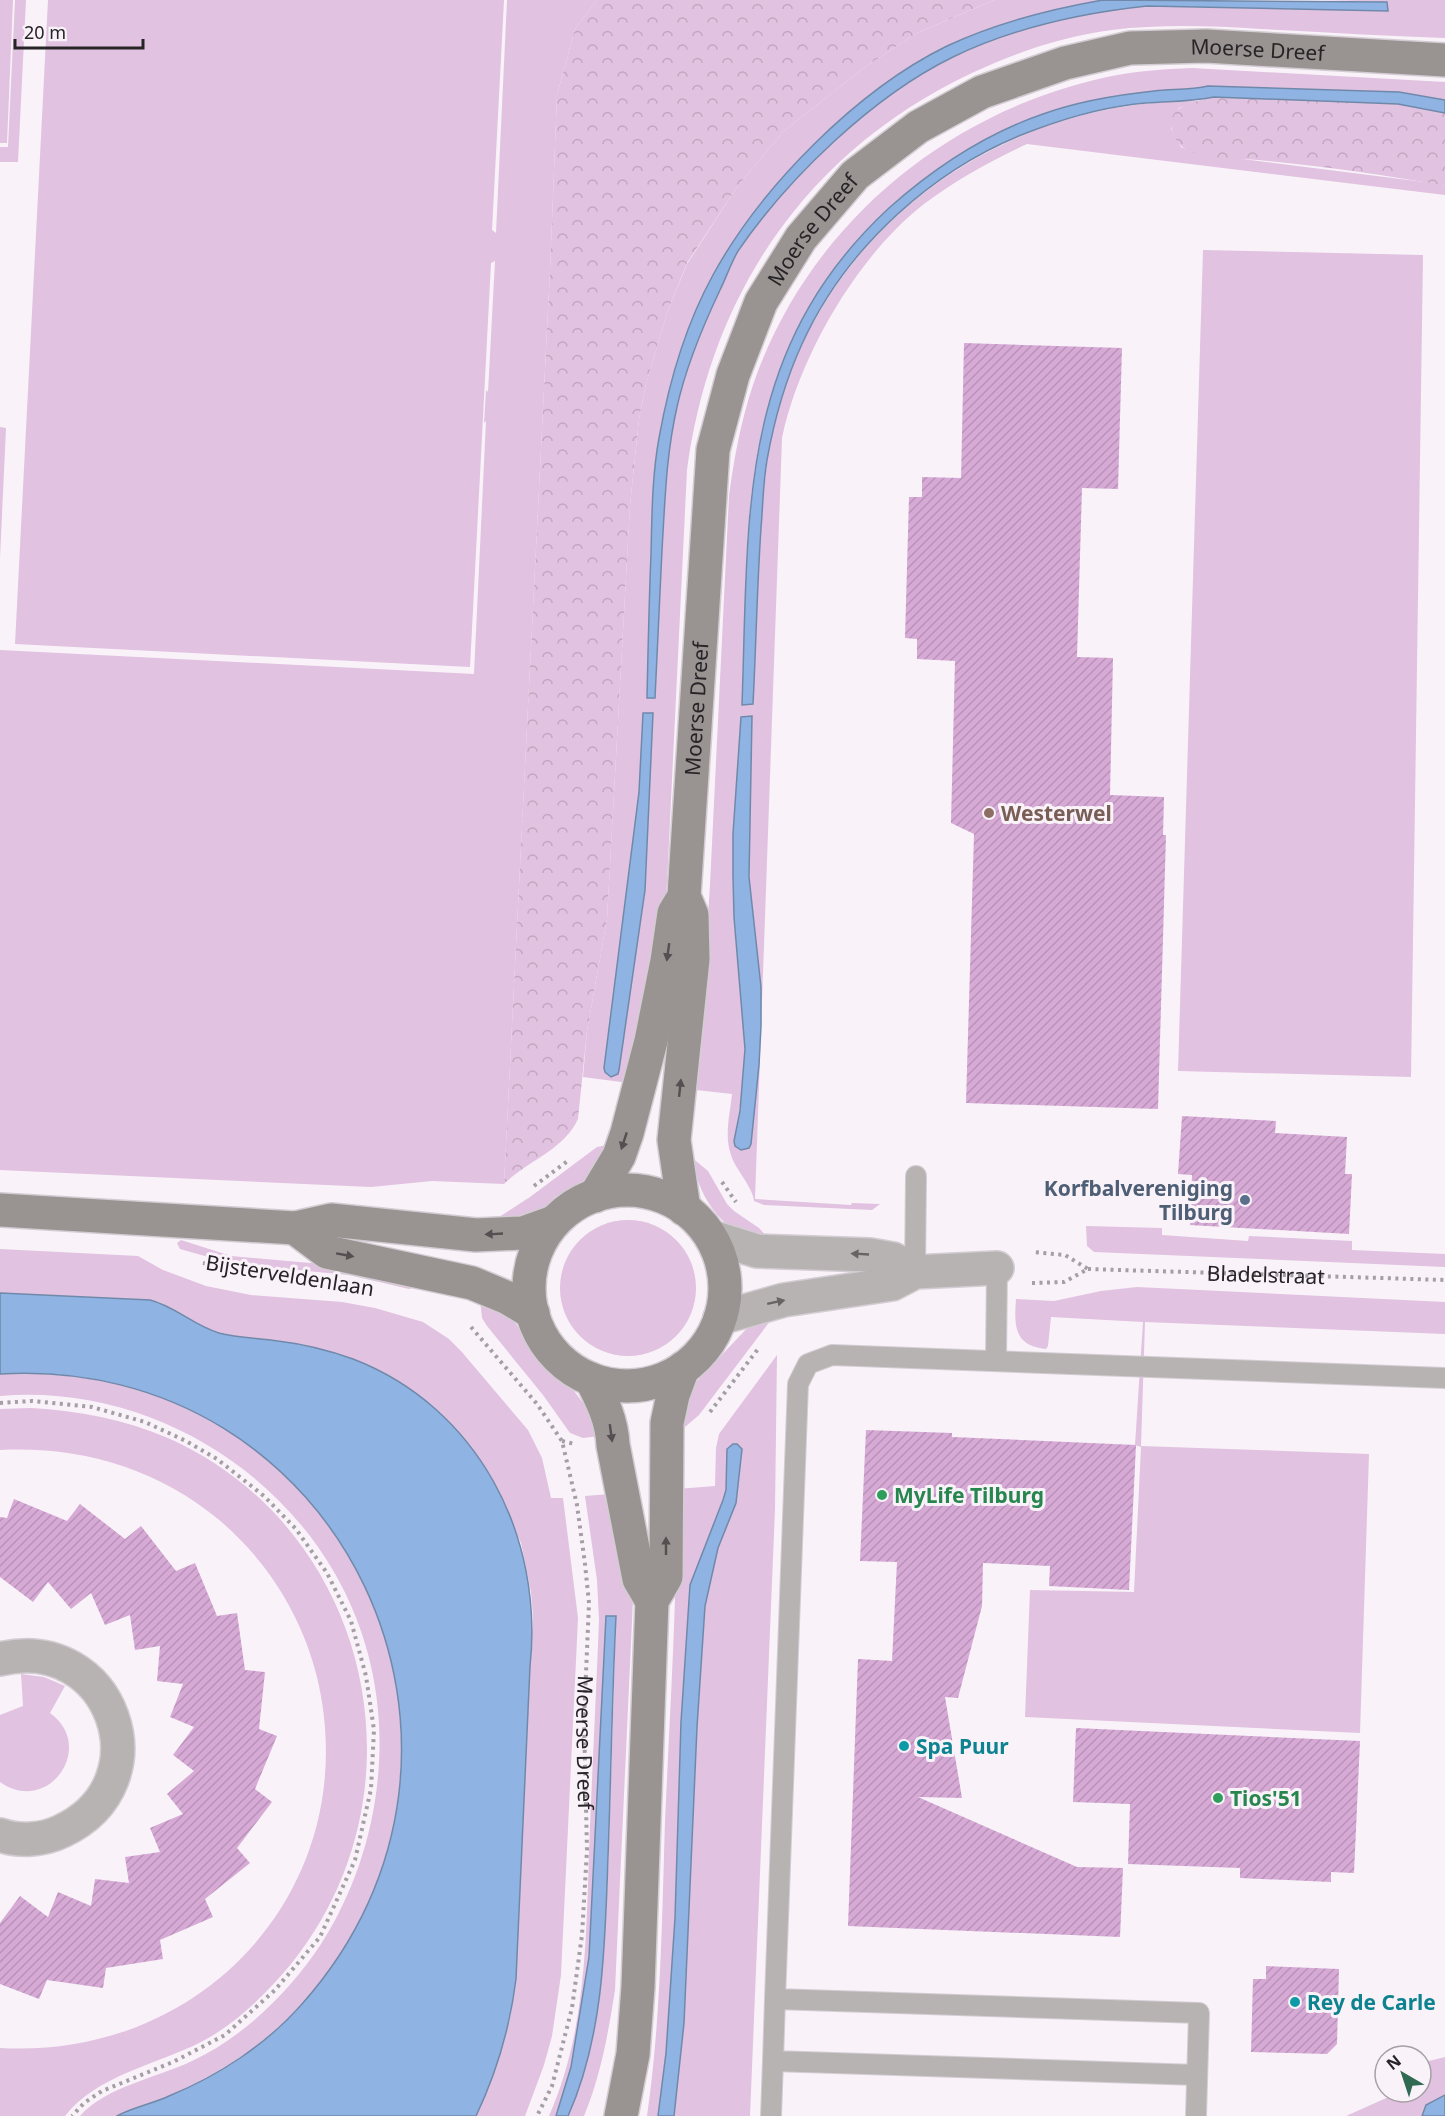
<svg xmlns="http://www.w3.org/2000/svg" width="1445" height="2116" font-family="'Noto Sans',sans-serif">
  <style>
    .green { fill: #e1c2e0; fill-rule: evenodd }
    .forest { fill: url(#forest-crowns) }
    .water { fill: #8fb4e3; stroke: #7089aa; stroke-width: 1.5 }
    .building { fill: url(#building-hatch) }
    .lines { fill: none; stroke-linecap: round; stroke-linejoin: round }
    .lane-casing { stroke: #d3cdd3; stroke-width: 22 }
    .street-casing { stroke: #d3cdd3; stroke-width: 36 }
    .secondary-casing { stroke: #d3cdd3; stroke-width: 36 }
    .path { stroke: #a49fa4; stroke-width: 4; stroke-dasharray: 3 4.5; stroke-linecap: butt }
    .lane { stroke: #b7b3b2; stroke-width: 20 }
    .street { stroke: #b7b3b2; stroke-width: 33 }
    .secondary { stroke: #999392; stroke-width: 33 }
    .oneway { fill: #545051 }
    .oneway2 { fill: #676465 }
    .education-dot { fill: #8d6e63; stroke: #f9f2f9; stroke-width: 2 }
    .service-dot { fill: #5c6f8a; stroke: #f9f2f9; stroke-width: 2 }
    .leisure-dot { fill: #2e9e5b; stroke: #f9f2f9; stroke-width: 2 }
    .culture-dot { fill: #0f9aa8; stroke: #f9f2f9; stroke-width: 2 }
    .labels { text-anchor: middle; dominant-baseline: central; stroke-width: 6; stroke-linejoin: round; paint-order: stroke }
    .street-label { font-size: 21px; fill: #262426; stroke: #f9f2f9 }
    .education-label { font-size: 21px; font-weight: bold; fill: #785e54; stroke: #f9f2f9; text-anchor: start }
    .service-label { font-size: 21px; font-weight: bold; fill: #4e5e75; stroke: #f9f2f9; text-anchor: end }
    .leisure-label { font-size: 21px; font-weight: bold; fill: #27864d; stroke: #f9f2f9; text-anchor: start }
    .culture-label { font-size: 21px; font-weight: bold; fill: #0d838f; stroke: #f9f2f9; text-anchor: start }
  </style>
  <defs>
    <pattern id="forest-crowns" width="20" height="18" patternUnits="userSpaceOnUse" patternTransform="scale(1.5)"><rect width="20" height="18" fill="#e1c2e0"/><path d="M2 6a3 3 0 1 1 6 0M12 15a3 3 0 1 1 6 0" fill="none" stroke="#c1a7c0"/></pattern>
    <pattern id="building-hatch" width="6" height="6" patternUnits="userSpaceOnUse" patternTransform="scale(1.5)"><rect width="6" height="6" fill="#d7aad6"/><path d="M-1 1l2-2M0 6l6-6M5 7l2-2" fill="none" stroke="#b892b8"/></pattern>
  </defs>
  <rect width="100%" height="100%" fill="#f9f2f9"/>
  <g class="green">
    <path d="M0 0H13L7 143H0Z"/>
    <path d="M15 0H26L18 162H0V147H8Z"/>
    <path d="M48 0H504L492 230 496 233 507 0H597L575 29 557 95 550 270 504 1184 432 1181 371 1187 0 1170V650L474 674 486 421 484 423 486 390 488 392 495 261 491 263 470 667 15 644Z"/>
    <path d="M994 0H1103C1051 9 996 23 948 46 857 90 762 187 714 274 686 324 669 381 659 437 652 476 652 514 651 553 650 601 648 650 647 698 652 647 658 596 662 545 663 532 662 519 663 507 665 472 669 436 678 402 688 362 702 328 720 290 726 278 731 263 738 252 791 172 885 84 975 47 1029 24 1088 12 1147 6L1387 11V2L1328 0H1445V38C1384 36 1322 32 1261 29 1211 26 1161 24 1112 30 1064 36 1017 52 974 72 809 149 711 291 687 470L667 883 661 941 629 1083 583 1077 587 1031 607 919 630 505 639 419 646 384 667 313 687 264 737 187 784 131 865 67 917 33ZM643 713 653 714 645 891 619 1070 615 1076 605 1072 604 1068 639 792Z"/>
    <path d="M1192 68 1445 82V100L1399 92 1208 86C1180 92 1151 91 1122 95 1087 100 1051 109 1018 124 971 144 927 174 889 208 767 321 746 455 745 614 745 644 741 675 743 705L753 704C756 645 757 586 761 528 764 496 765 465 772 433 816 234 995 100 1197 101L1179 108 1171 123V129L1181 147 1194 153 1432 183 1445 186V195L1027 144C991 161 956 180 924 204 858 255 799 356 782 438L755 1199 851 1205 852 1203 880 1204 872 1210 764 1205 754 1201C753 1187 735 1169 731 1155 724 1136 730 1114 732 1094L696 1090 710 885 729 496C734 458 741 421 753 385 807 227 945 112 1107 77 1135 71 1164 69 1192 68ZM752 716 749 877 761 987V1026L759 1065 751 1144 734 1141C742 1100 747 1060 744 1018 741 983 735 949 734 913 731 848 737 783 741 717Z"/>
    <path d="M1203 250 1423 255 1411 1077 1178 1071Z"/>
    <path d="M0 427 6 428 0 558Z"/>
    <path d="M612 1144 590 1176 581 1183 555 1197 543 1210 521 1218 493 1221 530 1197 597 1147Z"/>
    <path d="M691 1157 708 1171 727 1204 734 1211 759 1228 769 1239C760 1237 749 1236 741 1233 711 1218 698 1188 691 1157Z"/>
    <circle cx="628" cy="1288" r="68"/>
    <path d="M1086 1226 1162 1228V1235L1248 1241 1249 1236 1352 1241V1250L1445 1254V1267L1094 1252 1087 1246Z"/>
    <path d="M181 1240 231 1256 344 1266 415 1287 409 1289 349 1275 233 1264 180 1249 177 1243Z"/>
    <path d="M0 1249 138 1256 163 1270 206 1286 251 1295 342 1302 375 1308 423 1322 449 1339 461 1351 528 1430 542 1458 551 1498H563L578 1618 561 1975 552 2036 544 2065 525 2116H476C497 2069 509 2030 516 1979L530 1666 533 1617 531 1592 521 1543 490 1474 459 1433 421 1398 400 1383 354 1360 305 1345 235 1336 206 1329 159 1302 150 1300 0 1293Z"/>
    <path d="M1137 1287 1445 1302V1334L1145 1322 1141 1446 1369 1454 1360 1733 1025 1717 1030 1590 1134 1592 1141 1447 1135 1445 1143 1322 1051 1317 1048 1346 1046 1349C1014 1346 1014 1326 1016 1299L1054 1301 1101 1291Z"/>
    <path d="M480 1299 507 1314 514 1321 541 1362 574 1391 584 1404 600 1436 583 1438 570 1433 543 1395 487 1326 482 1318Z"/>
    <path d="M774 1316 699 1415 685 1427 677 1429 685 1397 696 1382 753 1322Z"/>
    <path d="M777 1355 775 1509 750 2116H674L684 2023 697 1727 705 1606 718 1548 736 1503 742 1449 737 1444H733L727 1449 726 1490 723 1500 690 1585 681 1722 675 1918 666 2053 658 2116H647C661 2019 662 1919 665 1821 670 1710 677 1600 677 1489L715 1486 716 1448 719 1434Z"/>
    <path d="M20 1373C72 1374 122 1381 170 1401 365 1482 453 1706 370 1899 340 1968 289 2029 223 2068 195 2085 167 2098 136 2108 129 2110 122 2115 115 2116 104 2116 91 2116 80 2116 105 2087 159 2077 192 2061 244 2037 290 1991 321 1944 375 1860 394 1751 368 1654 326 1494 165 1382 0 1396V1374Z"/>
    <path d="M31 1408C79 1411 124 1419 168 1438 372 1529 430 1792 291 1964 266 1994 236 2024 201 2042 156 2065 97 2075 65 2116H0V2048C207 2060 366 1882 317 1677 302 1616 267 1560 218 1519 156 1468 80 1446 0 1450V1409Z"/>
    <path d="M610 1494 633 1599 615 1990C608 2034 601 2075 584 2116H568C605 2033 605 1937 609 1848 611 1771 614 1694 616 1616H607L589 1958 571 2067 556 2116H549C586 2032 586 1942 589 1852 592 1775 596 1697 599 1620L597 1580 585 1496Z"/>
    <path d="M21 1674 44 1677 65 1686 50 1713C97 1747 48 1816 0 1782V1715L23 1706Z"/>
    <path d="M1445 2057V2095L1426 2105 1422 2116H1346L1393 2095 1396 2092H1421V2065L1429 2061Z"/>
  </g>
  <g class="forest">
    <path d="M597 0H994L917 33 865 67 784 131 737 187 687 263 667 313 646 384 639 419 630 505 607 919 587 1031 578 1119C564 1150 527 1161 504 1184L550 270 557 95 575 29Z"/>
    <path d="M1214 97 1373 103 1398 104 1445 113V186C1388 175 1326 167 1268 161 1244 158 1214 161 1191 152 1181 148 1177 142 1173 133 1162 107 1196 101 1214 97Z"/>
  </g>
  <g class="water">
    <path d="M1103 0 1387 2 1388 11 1147 6C1081 13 1013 28 953 57 873 96 788 178 738 251 731 263 726 278 720 290 702 328 686 366 677 407 666 455 665 501 662 550 660 599 657 649 655 698H647C648 650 649 602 651 554 652 515 652 476 659 438 669 382 686 324 713 275 761 187 857 90 947 46 996 23 1051 9 1103 0Z"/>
    <path d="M1208 86 1399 92 1445 100V113L1398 104 1373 103 1214 97C1191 102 1169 101 1146 103 1109 106 1072 116 1037 129 936 165 846 247 802 344 785 381 774 421 767 460 763 483 763 505 761 528 757 587 756 646 753 704L742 705C749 514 736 350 889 208 935 167 985 134 1043 114 1079 101 1116 95 1154 91 1172 89 1190 90 1208 86Z"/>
    <path d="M643 713H653L645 890 619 1070 618 1074 611 1077 605 1072 604 1068 639 792Z"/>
    <path d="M752 716 749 877 761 987V1026L759 1065 751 1144 749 1148 741 1150 735 1146 734 1141 740 1111 745 1049 734 917 733 876V834L741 717Z"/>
    <path d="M0 1293 150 1300C175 1306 194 1326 219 1333 238 1338 258 1338 278 1341 303 1344 328 1350 353 1359 478 1407 544 1536 530 1666L516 1979C510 2027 497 2072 476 2116H117C133 2107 152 2104 169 2096 218 2076 267 2044 302 2004 529 1749 342 1354 0 1374Z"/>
    <path d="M733 1444H737L742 1449 736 1503 718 1548 705 1606 697 1727 684 2023 674 2116H658L666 2053 675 1918 681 1722 690 1585 723 1500 726 1490 727 1449Z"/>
    <path d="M606 1616H616C612 1696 611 1777 608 1857 605 1943 604 2036 568 2116H556L571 2067 589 1957Z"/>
    <path d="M1445 2095V2116H1422L1426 2105Z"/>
  </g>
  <g class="building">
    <path d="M964 343 1122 348 1118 489 1082 488 1077 657 1113 658 1110 795 1164 797 1163 835H1166L1158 1109 966 1103 974 834 951 823 955 661 917 659V639L905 638 909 497H922V477L961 478Z"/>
    <path d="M1182 1116 1276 1121 1275 1133 1347 1137 1345 1174H1352L1349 1234 1190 1225 1192 1175 1178 1174Z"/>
    <path d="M866 1430 952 1433V1437L1136 1445 1129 1590 1049 1586 1050 1566 983 1563 982 1606 958 1698 945 1697 962 1798 918 1797 1077 1867 1123 1868 1120 1937 848 1926 858 1659 892 1661 897 1562 860 1561Z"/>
    <path d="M14 1499 67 1521 80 1504 125 1539 141 1526 176 1571 195 1563 217 1616 237 1613 245 1670 265 1672 259 1729 277 1736 255 1789 272 1802 237 1848 250 1863 205 1899 213 1917 160 1940 163 1959 106 1968 103 1988 47 1980 39 1999 0 1984V1923L20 1896 48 1917 58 1892 91 1906 95 1879 129 1883 125 1857 160 1852 150 1828 183 1814 167 1794 194 1771 173 1755 194 1727 170 1717 183 1684 157 1681 160 1646 135 1650 130 1615 105 1625 91 1593 71 1609 48 1582 33 1602 0 1577V1517L7 1518Z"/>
    <path d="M1076 1728 1360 1741 1354 1873 1331 1872V1882L1240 1878V1868L1128 1864 1130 1804 1073 1802Z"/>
    <path d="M1266 1966 1339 1969 1337 2044 1327 2054 1251 2052 1253 1979H1266Z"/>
  </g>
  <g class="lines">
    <g class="lane-casing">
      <g id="lane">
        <path d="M915 1272 916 1176"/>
        <path d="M996 1360 997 1268"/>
        <path d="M775 1999 773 2061 1197 2075"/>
        <path d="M771 2116 773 2061"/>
        <path d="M1196 2116 1199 2013 775 1999 798 1384 808 1364 832 1355 1445 1378"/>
      </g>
    </g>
    <g class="street-casing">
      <g id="street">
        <path d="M712 1237 757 1251 870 1255 893 1259 915 1272"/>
        <path d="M720 1318 784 1300 892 1284 915 1272 997 1268"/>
        <path d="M0 1659C112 1632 166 1782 62 1831 44 1840 19 1842 0 1835"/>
      </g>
    </g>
    <g class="secondary-casing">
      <g id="secondary">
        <circle cx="627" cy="1288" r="98"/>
        <path d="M595 1196 619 1156 627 1133 651 1041 667 961 674 913 680 903"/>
        <path id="s3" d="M684 1209 674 1140 693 959 692 915 684 896 713 450 733 375 761 302 801 238 855 175 918 127 982 92 1065 63 1130 48 1206 46 1445 60"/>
        <path d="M0 1210 295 1228 331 1220 476 1235 523 1233 551 1223"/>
        <path d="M295 1228 327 1252 472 1283 508 1298 533 1313"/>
        <path d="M591 1379C602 1400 612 1421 613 1445L639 1579 652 1601"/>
        <path d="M621 2116 633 2054 638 1987 652 1601 666 1577 667 1423 673 1395 683 1368"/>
      </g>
    </g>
    <g class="path">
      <path d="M722 1182 736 1202"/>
      <path d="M534 1186 569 1160"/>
      <path d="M203 1263 266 1276 293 1277"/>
      <path id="s1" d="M1088 1269 1445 1280"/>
      <path d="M1032 1283 1064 1282 1088 1269 1065 1255 1033 1252"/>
      <path id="s2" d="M471 1327 537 1404 562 1441 577 1505 585 1564 589 1603 584 1720 587 1850 582 1935 572 2008 552 2086 537 2116"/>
      <path d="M0 1403 32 1401 92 1407 145 1422 186 1441 217 1459 264 1496 296 1529 327 1573 351 1621 366 1676 374 1730 371 1789 355 1860 320 1937 275 1990 225 2035 173 2062 102 2091 84 2103 72 2116"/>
      <path d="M710 1412 758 1349"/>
      <path d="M562 1441 575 1444"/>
    </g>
    <use href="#lane" class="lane"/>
    <use href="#street" class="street"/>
    <use href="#secondary" class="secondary"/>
  </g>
  <defs><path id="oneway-solid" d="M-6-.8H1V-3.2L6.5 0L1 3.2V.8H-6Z" transform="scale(1.5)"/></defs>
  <g class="oneway">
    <use href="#oneway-solid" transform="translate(668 952) rotate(98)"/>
    <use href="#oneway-solid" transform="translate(680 1088) rotate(-84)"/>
    <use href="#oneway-solid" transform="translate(624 1141) rotate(108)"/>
    <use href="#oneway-solid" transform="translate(494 1234) rotate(177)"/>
    <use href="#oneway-solid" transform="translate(345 1255) rotate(10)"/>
    <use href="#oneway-solid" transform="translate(611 1433) rotate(82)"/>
    <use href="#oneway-solid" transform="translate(666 1546) rotate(-90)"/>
  </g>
  <g class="oneway2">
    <use href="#oneway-solid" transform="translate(860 1254) rotate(-177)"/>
    <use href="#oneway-solid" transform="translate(776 1302) rotate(-12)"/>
  </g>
  <circle class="education-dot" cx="989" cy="813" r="6"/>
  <circle class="service-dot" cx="1245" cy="1200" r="6"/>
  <g class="leisure-dot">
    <circle cx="882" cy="1495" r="6"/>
    <circle cx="1218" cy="1798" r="6"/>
  </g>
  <g class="culture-dot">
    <circle cx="904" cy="1746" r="6"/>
    <circle cx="1295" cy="2002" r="6"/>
  </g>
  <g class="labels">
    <g class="street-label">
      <text stroke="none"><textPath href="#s3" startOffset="1512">Moerse Dreef</textPath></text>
      <text stroke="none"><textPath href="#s3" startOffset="1008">Moerse Dreef</textPath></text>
      <text stroke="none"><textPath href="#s3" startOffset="504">Moerse Dreef</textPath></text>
      <text stroke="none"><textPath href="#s1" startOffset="178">Bladelstraat</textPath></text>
      <text transform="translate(290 1275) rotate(9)">Bijsterveldenlaan</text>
      <text stroke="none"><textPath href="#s2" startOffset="450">Moerse Dreef</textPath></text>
    </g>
    <g class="education-label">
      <text x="1001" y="813">Westerwel</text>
    </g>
    <g class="service-label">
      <text x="1233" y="1188">Korfbalvereniging<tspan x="1233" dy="24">Tilburg</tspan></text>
    </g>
    <g class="leisure-label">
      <text x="894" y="1495">MyLife Tilburg</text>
      <text x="1230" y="1798">Tios'51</text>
    </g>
    <g class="culture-label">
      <text x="916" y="1746">Spa Puur</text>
      <text x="1307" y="2002">Rey de Carle</text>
    </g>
  </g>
  <g transform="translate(1403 2074) rotate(321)"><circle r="28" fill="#f9f2f9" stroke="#a5a0a5" stroke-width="1.5"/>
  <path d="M0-4.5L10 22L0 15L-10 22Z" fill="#306a53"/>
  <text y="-9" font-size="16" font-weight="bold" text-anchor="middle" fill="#262426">N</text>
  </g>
  <path d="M15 39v9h128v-9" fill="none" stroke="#262426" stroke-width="3"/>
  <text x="24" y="39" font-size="18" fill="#262426" stroke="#f9f2f9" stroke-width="4.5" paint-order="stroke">20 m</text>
</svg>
